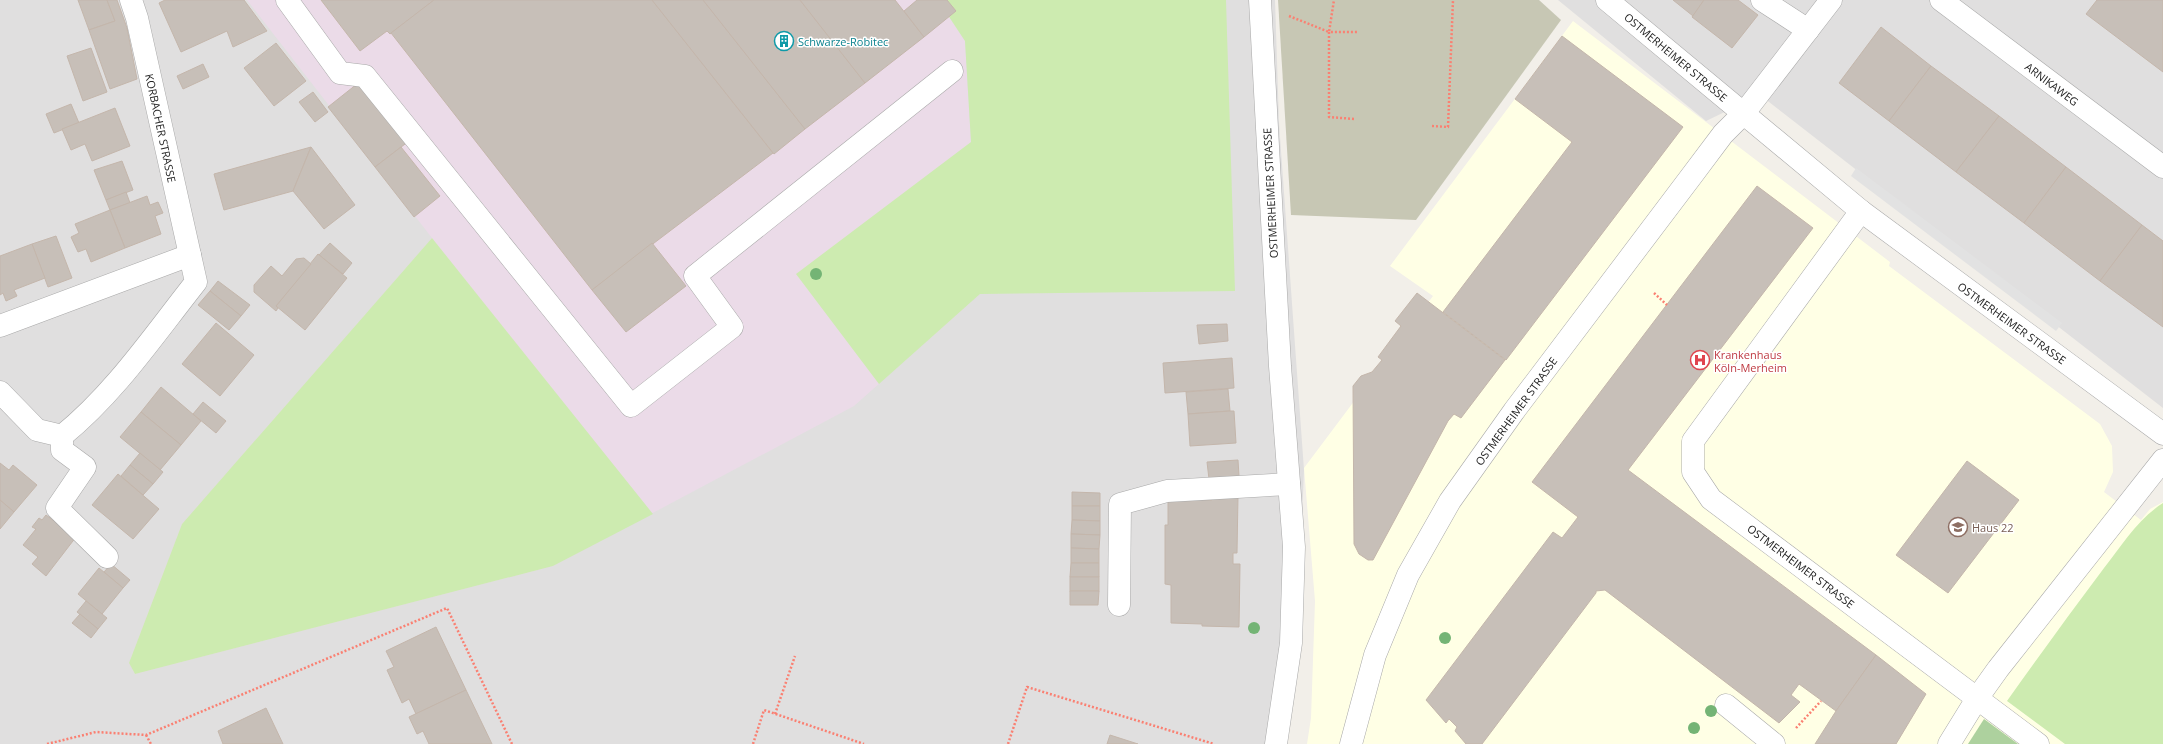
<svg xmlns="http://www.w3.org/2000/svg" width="2163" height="744" font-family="'Open Sans',sans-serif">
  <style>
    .residential { fill: #e0dfdf }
    .industrial { fill: #ebdbe8 }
    .education { fill: #ffffe5 }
    .construction { fill: #c7c7b4 }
    .grass { fill: #cdebb0 }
    .forest { fill: #add19e }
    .parking { fill: #e2e2e2 }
    .building { fill: #c7bfb8; stroke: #c4b6ab }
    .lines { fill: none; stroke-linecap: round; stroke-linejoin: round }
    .minor-casing { stroke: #a9a9a9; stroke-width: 23 }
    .path { stroke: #fa8072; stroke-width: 2.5; stroke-dasharray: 2 2; stroke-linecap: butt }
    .minor { stroke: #fff; stroke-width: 22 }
    .tree { fill: #74b475 }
    .labels { text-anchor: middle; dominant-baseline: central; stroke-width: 3; stroke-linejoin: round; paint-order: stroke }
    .culture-label { font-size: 11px; fill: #0d838f; stroke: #fff; text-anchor: start }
    .street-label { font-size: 11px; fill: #222; stroke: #fff }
    .health-label { font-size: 11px; fill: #be3a42; stroke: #fff; text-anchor: start }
    .education-label { font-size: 11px; fill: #785e54; stroke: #fff; text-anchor: start }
  </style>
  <rect width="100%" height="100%" fill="#f2efe9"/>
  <g class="residential">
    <path d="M0 0H1275L1279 123 1304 470 1297 641 1278 744H0Z"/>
    <path d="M1558 0H2163V408L1760 95 1706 121Z"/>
  </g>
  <path class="industrial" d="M247 0H938L965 41 980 294 854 406 553 566 135 674 129 663 182 524 432 238Z"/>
  <path class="education" d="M1573 21 1890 262 1889 266 2100 424 2112 446 2113 472 2104 492 2141 520 2150 509 2163 502V744H1307L1311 718 1315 601 1304 468 1433 296 1390 266Z"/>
  <path class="construction" d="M1278 0H1539L1561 20 1416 220 1291 215Z"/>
  <g class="grass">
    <path d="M938 0H1226L1235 291 980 294 879 384 796 274 971 142 965 41Z"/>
    <path d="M432 238 653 514 553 566 135 674 129 663 182 524Z"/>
    <path d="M2163 503V744H2065L2007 701C2039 656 2071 612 2104 568 2122 545 2138 519 2163 503Z"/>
  </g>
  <path class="forest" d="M1984 719 2018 744H1968Z"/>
  <path class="parking" d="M1856 168 2062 323 2056 331 1851 176Z"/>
  <g class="building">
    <path d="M78 0H107L115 21 89 30Z"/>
    <path d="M107 0H117L127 28 137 79 110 89 89 30 115 21Z"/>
    <path d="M165 0H244L267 31 233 47 227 31 181 52 159 3Z"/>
    <path d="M321 0H434L390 34 387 31 360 51Z"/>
    <path d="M434 0H652L773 153 592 290 391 33Z"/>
    <path d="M652 0H703L805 129 774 154Z"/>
    <path d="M703 0H800L865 83 805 129Z"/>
    <path d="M800 0H895L924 37 865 83Z"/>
    <path d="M917 0H947L956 11 924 37 904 11Z"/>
    <path d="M1673 0H1704L1693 16Z"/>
    <path d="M1704 0H1738L1758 15 1732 48 1692 17Z"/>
    <path d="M2097 0H2163V72L2086 14Z"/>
    <path d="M1881 27 1931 66 1889 121 1839 83Z"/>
    <path d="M1562 36 1683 127 1506 360 1443 312 1572 142 1515 99Z"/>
    <path d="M276 43 306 81 274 106 244 68Z"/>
    <path d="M91 48 107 92 83 101 67 56Z"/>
    <path d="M203 64 209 77 183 89 177 76Z"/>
    <path d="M1931 66 1999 116 1956 172 1889 121Z"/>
    <path d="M362 80 409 141 375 167 328 107Z"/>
    <path d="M313 92 328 112 315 122 299 102Z"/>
    <path d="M71 104 79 123 54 133 46 114Z"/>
    <path d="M115 108 130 146 92 161 85 144 71 150 62 129Z"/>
    <path d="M1999 116 2066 167 2024 223 1956 172Z"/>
    <path d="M311 147 293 191 224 210 214 174Z"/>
    <path d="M311 147 355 205 324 229 293 191Z"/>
    <path d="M401 147 440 196 414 217 375 167Z"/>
    <path d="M122 161 133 190 106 200 94 170Z"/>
    <path d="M2066 167 2142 225 2100 281 2024 223Z"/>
    <path d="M1757 186 1813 228 1628 470 1876 655 1836 711 1799 684 1791 695 1800 702 1779 723 1605 590 1596 591V593L1482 744H1466L1455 731 1457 727 1449 719 1446 723 1426 700 1553 532 1562 538 1578 517 1532 482Z"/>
    <path d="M126 192 130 203 110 210 106 200Z"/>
    <path d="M147 196 150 205 158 202 163 213 155 216 161 234 125 248 110 210Z"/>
    <path d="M110 210 125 248 91 262 86 249 78 252 71 237 79 233 75 224Z"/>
    <path d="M2142 225 2163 241V327L2100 281Z"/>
    <path d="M56 236 72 278 48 287 32 244Z"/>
    <path d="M330 243 352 263 343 274 319 255Z"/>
    <path d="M652 243 686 286 626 332 592 290Z"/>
    <path d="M32 244 45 278 14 290 17 296 6 301 3 293 0 295V256Z"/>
    <path d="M318 254 347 278 305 330 276 306Z"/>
    <path d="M304 258 311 264 276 306 278 308 276 311 254 292V285L271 266 282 276 296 259Z"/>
    <path d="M218 281 250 305 241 316 210 291Z"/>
    <path d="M210 291 241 316 229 330 198 305Z"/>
    <path d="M1417 293 1505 360 1461 418 1454 414 1448 421 1373 560H1368L1359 554 1354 544 1353 386 1361 376 1372 372 1382 360 1378 357 1401 326 1395 321Z"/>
    <path d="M216 323 254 355 220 396 182 364Z"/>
    <path d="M1227 324 1228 341 1199 344 1197 325Z"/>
    <path d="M1232 358 1234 388 1165 393 1163 363Z"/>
    <path d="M161 387 201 421 181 445 141 412Z"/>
    <path d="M1228 389 1230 411 1188 414 1186 392Z"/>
    <path d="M203 402 226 421 216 433 193 414Z"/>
    <path d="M1230 411H1234L1236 443 1190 446 1188 414Z"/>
    <path d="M141 412 181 445 160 470 120 437Z"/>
    <path d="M140 453 163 472 153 484 130 465Z"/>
    <path d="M1238 460 1239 476 1209 479 1207 462Z"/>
    <path d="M1967 461 2019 500 1948 593 1896 555Z"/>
    <path d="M0 463 9 470 13 465 37 485 14 512 0 500Z"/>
    <path d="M130 465 153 484 143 495 121 476Z"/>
    <path d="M118 474 159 509 133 539 92 505Z"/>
    <path d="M1072 492 1100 493V506H1072Z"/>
    <path d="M1212 495 1238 496 1237 553H1233V564H1240L1239 627 1202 626V624L1171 623V585L1165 584V525H1168V499L1212 500Z"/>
    <path d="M0 500 14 512 0 529Z"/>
    <path d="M1072 506H1100V521L1072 520Z"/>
    <path d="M46 515 76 537 46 576 32 564 38 557 23 545 36 529 32 527 39 518 42 520Z"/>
    <path d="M1072 520 1100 521V535L1071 534Z"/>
    <path d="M1071 534 1100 535 1099 549 1071 548Z"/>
    <path d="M1071 548 1099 549V563H1071Z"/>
    <path d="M1071 563H1099V577H1070Z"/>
    <path d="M111 564 130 580 123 588 104 572Z"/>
    <path d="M99 568 123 588 102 614 78 594Z"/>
    <rect x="1070" y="577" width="29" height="14"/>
    <path d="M1070 591H1099L1098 605H1070Z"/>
    <path d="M86 601 107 618 98 629 77 612Z"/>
    <path d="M80 614 98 629 91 638 72 623Z"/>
    <path d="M436 627 466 690 416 714 409 699 402 703 387 670 394 667 386 651Z"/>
    <path d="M1876 655 1926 694 1896 744H1815L1836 711Z"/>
    <path d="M466 690 492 744H429L423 731 417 734 409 717Z"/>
    <path d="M266 708 283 744H223L218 731Z"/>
    <path d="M1110 735 1138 744H1107Z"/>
  </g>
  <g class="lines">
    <g class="minor-casing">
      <g id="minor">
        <path d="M287 0 340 73 365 76 631 406 732 327 695 276 952 71"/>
        <path d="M1260 0 1280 366 1294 547 1291 643 1276 744"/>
        <path d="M1607 0 1861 211 2163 434"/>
        <path d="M1762 0 1808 30"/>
        <path d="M1941 0 2163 167"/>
        <path d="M1861 211 1693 441V472L1711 499 2038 744"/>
        <path d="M0 326 190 255"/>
        <path d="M0 392 37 430 62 436C115 393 154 335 196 282L137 18 131 0"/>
        <path d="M62 436V450L85 467 57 508 107 557"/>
        <path d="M1119 605 1120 504 1167 491 1289 484"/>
        <path d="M1726 705 1774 744"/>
        <path d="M1351 744 1375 655 1408 575 1450 501 1514 411 1693 174 1723 134 1744 113 1831 0"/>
        <path d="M1949 744 1978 697 1998 669 2163 460"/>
      </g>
    </g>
    <g class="path">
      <path d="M1289 16 1329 32 1334 0"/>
      <path d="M1354 119 1329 117V32H1358"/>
      <path d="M1432 126 1448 127 1453 0"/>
      <path d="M1654 293 1667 305"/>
      <path d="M775 714 795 656"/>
      <path d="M1796 728 1821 701"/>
      <path d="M146 735 151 744"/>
      <path d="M47 744 96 732 146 735 447 608 512 744"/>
      <path d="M753 744 764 710 864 744"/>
      <path d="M1008 744 1027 687 1214 744"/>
    </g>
    <use href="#minor" class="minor"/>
  </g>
  <g class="tree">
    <circle cx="816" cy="274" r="6"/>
    <circle cx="1254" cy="628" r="6"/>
    <circle cx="1445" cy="638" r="6"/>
    <circle cx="1711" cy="711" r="6"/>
    <circle cx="1694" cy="728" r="6"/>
  </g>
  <defs>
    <g id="building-ring" transform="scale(1)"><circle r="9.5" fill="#fff" stroke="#0f9aa8" stroke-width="1.5"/><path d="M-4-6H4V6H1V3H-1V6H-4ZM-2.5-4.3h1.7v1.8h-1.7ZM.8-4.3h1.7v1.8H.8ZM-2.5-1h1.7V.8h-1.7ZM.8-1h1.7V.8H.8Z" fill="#0f9aa8"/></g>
    <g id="hospital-ring" transform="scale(1)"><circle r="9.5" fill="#fff" stroke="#e0444e" stroke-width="1.5"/><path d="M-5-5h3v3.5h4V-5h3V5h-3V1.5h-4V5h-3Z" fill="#e0444e"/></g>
    <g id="school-ring" transform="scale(1)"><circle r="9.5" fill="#fff" stroke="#8d6e63" stroke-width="1.5"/><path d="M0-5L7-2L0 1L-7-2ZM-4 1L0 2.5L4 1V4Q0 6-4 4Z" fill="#8d6e63"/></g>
  </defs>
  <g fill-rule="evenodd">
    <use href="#building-ring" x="784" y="41"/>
    <use href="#hospital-ring" x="1700" y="360"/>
    <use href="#school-ring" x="1958" y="527"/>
  </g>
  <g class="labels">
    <g class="culture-label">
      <text x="798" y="41">Schwarze-Robitec</text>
    </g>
    <g class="street-label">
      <text transform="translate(1676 57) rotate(40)">OSTMERHEIMER STRASSE</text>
      <text transform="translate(2052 84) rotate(37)">ARNIKAWEG</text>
      <text transform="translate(161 128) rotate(78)">KORBACHER STRASSE</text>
      <text transform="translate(1270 193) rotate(-93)">OSTMERHEIMER STRASSE</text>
      <text transform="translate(2012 323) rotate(36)">OSTMERHEIMER STRASSE</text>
      <text transform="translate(1516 411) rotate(-54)">OSTMERHEIMER STRASSE</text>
      <text transform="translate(1801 566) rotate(37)">OSTMERHEIMER STRASSE</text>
    </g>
    <g class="health-label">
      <text x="1714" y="354">Krankenhaus<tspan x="1714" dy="13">Köln-Merheim</tspan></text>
    </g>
    <g class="education-label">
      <text x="1972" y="527">Haus 22</text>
    </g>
  </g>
</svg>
